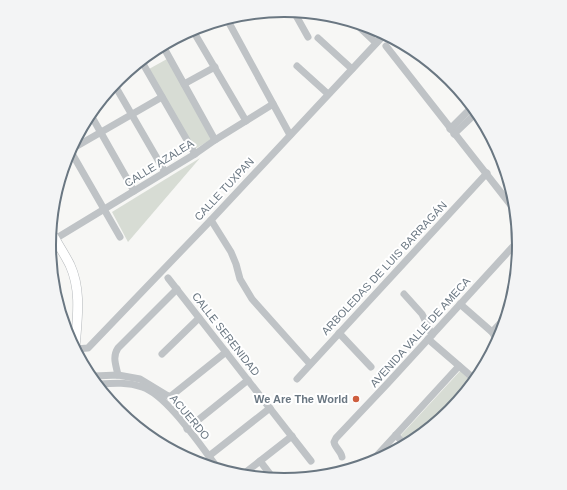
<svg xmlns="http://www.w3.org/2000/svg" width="567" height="490" font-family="Helvetica,sans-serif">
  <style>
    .green { fill: #d7dcd4 }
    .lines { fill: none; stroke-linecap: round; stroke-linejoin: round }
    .major-casing { stroke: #b3b7ba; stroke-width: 10 }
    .minor { stroke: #bfc3c6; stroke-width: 7 }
    .major { stroke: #fff; stroke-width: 9 }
    .poi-dot { fill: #ce5e3e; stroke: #fff; stroke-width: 1.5 }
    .labels { text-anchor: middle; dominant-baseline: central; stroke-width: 4; stroke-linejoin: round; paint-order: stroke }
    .street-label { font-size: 11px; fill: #6a7782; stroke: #fff }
    .poi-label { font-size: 11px; font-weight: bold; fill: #6a7782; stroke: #fff; text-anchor: end }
    .rim { fill: none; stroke: #6a7782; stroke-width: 2 }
  </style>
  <rect width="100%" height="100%" fill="#f7f7f5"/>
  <g class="green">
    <path d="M167 59 212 139 195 149 149 69Z"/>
    <path d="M200 158 128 242 112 212Z"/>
    <path d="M461 370 471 379 450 411 405 441 401 435Z"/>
  </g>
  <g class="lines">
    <g class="major-casing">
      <path id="major" d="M51 232C57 243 64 253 70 265 82 291 77 320 75 348"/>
    </g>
    <g class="minor">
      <path d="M294 12 308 37"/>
      <path d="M228 21 290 135"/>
      <path d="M357 25 376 43"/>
      <path d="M192 29 246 121"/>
      <path d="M318 38 352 69"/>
      <path d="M386 46 510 204"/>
      <path d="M164 48 215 140"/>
      <path d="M142 62 195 154"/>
      <path d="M297 66 328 94"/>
      <path d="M114 84 165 172"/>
      <path d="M184 84 215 67"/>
      <path d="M92 117 134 191"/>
      <path d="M450 129 470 109"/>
      <path d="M454 134 474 115"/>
      <path d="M70 150 162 97"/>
      <path d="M70 150 120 237"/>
      <path d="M211 220 231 252 236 264 240 279 252 299 310 364"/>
      <path d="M55 239 195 154 215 140 273 104"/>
      <path d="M168 278 311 461"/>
      <path d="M404 294 422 314 432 335"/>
      <path d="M460 304 492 332 497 340"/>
      <path d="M492 332 504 319"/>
      <path d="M339 333 371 367"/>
      <path d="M428 339 472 377"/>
      <path d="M76 349 88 348 211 220 384 35"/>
      <path d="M162 354 199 318"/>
      <path d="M118 375C116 365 112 357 118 348L177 289"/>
      <path d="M94 376 118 375 140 379 168 396"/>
      <path d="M297 379 487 173"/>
      <path d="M99 384C114 383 128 382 142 387 167 395 200 445 217 467"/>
      <path d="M168 396H171L226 352"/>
      <path d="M187 429 248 380"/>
      <path d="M396 435 403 443"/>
      <path d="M209 456 270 408"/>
      <path d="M342 457C341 451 335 448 334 442L336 438 388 383 518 241"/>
      <path d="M260 461 273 478"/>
      <path d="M370 463 459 366"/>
      <path d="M246 472 292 436"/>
    </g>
    <use href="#major" class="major"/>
  </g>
  <circle class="poi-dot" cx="356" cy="399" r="4"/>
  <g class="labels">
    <g class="street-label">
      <text transform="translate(159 163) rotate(-32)">CALLE AZALEA</text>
      <text transform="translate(224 189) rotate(-47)">CALLE TUXPAN</text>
      <text transform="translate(384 268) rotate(-47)">ARBOLEDAS DE LUIS BARRAGÁN</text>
      <text transform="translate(420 332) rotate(-48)">AVENIDA VALLE DE AMECA</text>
      <text transform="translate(226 334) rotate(52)">CALLE SERENIDAD</text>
      <text transform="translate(190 417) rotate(50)">ACUERDO</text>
    </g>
    <g class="poi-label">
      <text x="348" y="399">We Are The World</text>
    </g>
  </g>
  <path d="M0 0H567V490H0ZM56 245a228 228 0 1 1 456 0a228 228 0 1 1-456 0Z" fill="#f3f4f5" fill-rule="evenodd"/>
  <path class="rim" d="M56 245a228 228 0 1 1 456 0a228 228 0 1 1-456 0Z"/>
</svg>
